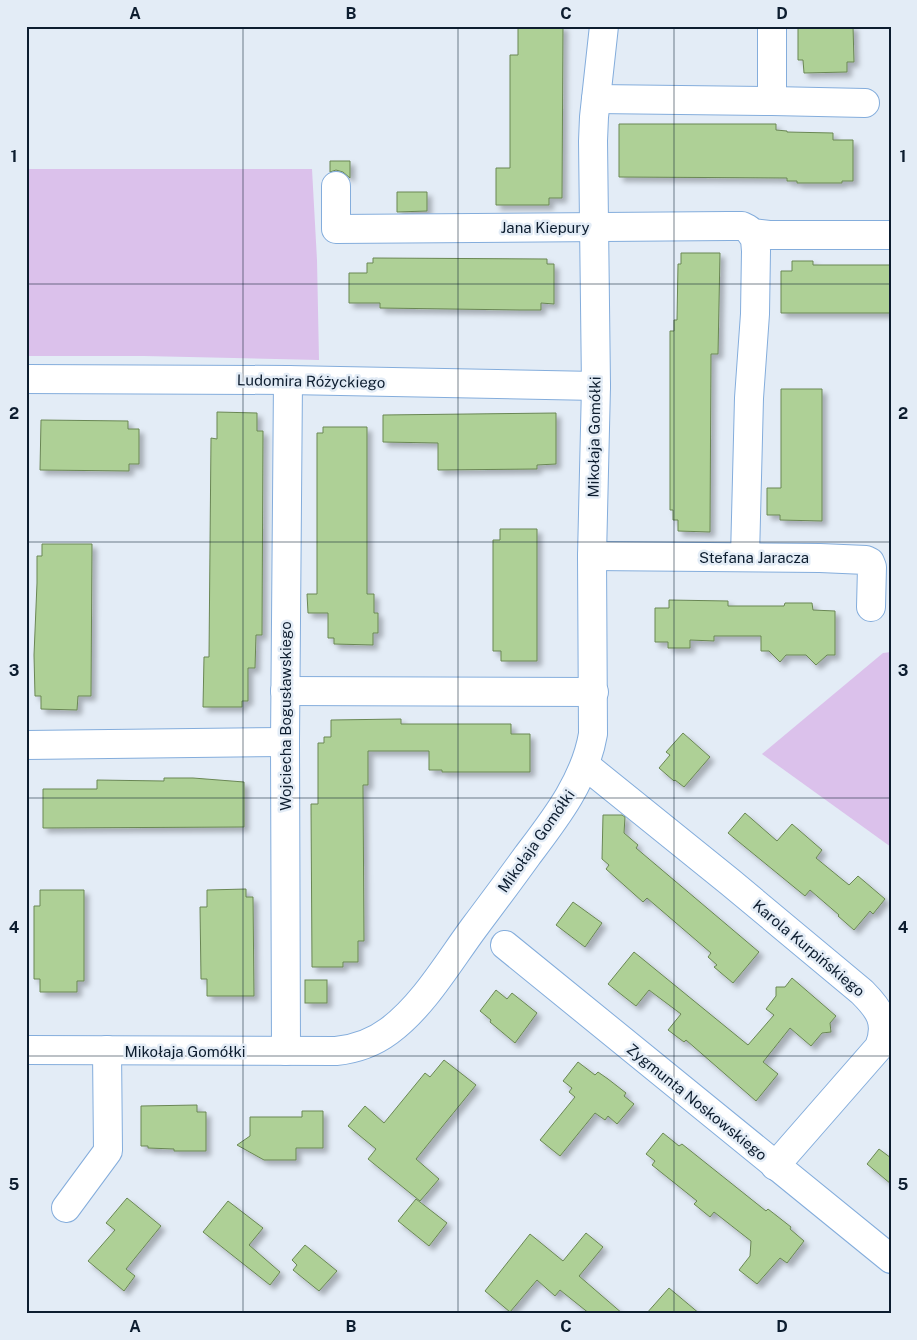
<svg xmlns="http://www.w3.org/2000/svg" width="917" height="1340" font-family="'Public Sans',sans-serif">
  <style>
    .green { fill: #dbc1eb }
    .building { fill: #aed096; stroke: #6a8754; filter: url(#shadow) }
    .lines { fill: none; stroke-linecap: round; stroke-linejoin: round }
    .minor-casing { stroke: #84addc; stroke-width: 30 }
    .minor { stroke: #fff; stroke-width: 28 }
    .grid { fill: none; stroke: #0d1d2f; stroke-width: 1; stroke-opacity: 0.55 }
    .labels { text-anchor: middle; dominant-baseline: central; stroke-width: 5; stroke-linejoin: round; paint-order: stroke }
    .street-label { font-size: 15px; fill: #0d1d2f; stroke: #e3ecf6 }
    .neatline { fill: none; stroke: #0d1d2f; stroke-width: 2 }
    .grid-label { font-size: 16px; text-anchor: middle; font-weight: bold; fill: #0d1d2f }
  </style>
  <defs>
    <filter id="shadow"><feDropShadow dx="4.5" dy="4.5" stdDeviation="2.5" flood-color="#0004"/></filter>
  </defs>
  <rect width="100%" height="100%" fill="#e3ecf6"/>
  <g class="green">
    <path d="M26 169H312L317 260 319 360 144 356H26Z"/>
    <path d="M891 652V847L762 754 883 653Z"/>
  </g>
  <g class="building">
    <path d="M518 26H563L562 198H549V205H496V168H510V55H518Z"/>
    <path d="M798 26H853L854 62H847V72L804 73 803 60H798Z"/>
    <path d="M619 124H776V130L787 131V132L833 133V140H853V181H842V183H797V181H787V178L619 177Z"/>
    <path d="M330 161H350V178L343 172 336 170 330 172Z"/>
    <path d="M397 192H427V211L397 212Z"/>
    <path d="M681 253H720L718 354H711L710 532 678 531V520H673V510H670V331H674V320H677L678 264H681Z"/>
    <path d="M373 258 547 259V264H554V304L541 303V310H520L380 308V303H349V273H367V263H373Z"/>
    <path d="M792 261H813V265H891V313H781V271H792Z"/>
    <path d="M781 389H822V521L780 520V515H767V488H781Z"/>
    <path d="M217 412 257 413V431H263L262 635H256L255 668H248V701H242V707H203L204 657H209L211 438 217 439Z"/>
    <path d="M556 413V464L537 465V469L438 470V443L383 442V415Z"/>
    <path d="M41 420 128 421V429H139V464H129V471L40 470Z"/>
    <path d="M323 427H367V594H374V613H378V633H373V645L334 644V638H328V613H308L307 594H317V433H323Z"/>
    <path d="M500 529H537V661H501V651H493V540H500Z"/>
    <path d="M42 544H92L91 696H78L77 710 41 709V696H35L34 655 37 583V556H42Z"/>
    <path d="M669 600 728 601V606H784L785 603H812L813 610 835 611V655H827L816 665 806 655H786L780 662 769 651H761V636H714V641L690 640V648H668V642H655V608H669Z"/>
    <path d="M401 719V724H511V734H530V772H442V770H429V751H368V785H363L364 941H358V962H343V967H312L311 804H318V743H324V737H331V720Z"/>
    <path d="M683 733 710 757 684 787 675 780 674 781 659 768 670 755 666 752Z"/>
    <path d="M164 778H193L244 782V827L43 828V789H97V780L164 781Z"/>
    <path d="M745 813 777 841 792 824 822 850 816 858 849 885 858 876 885 899 873 914 870 911 854 930 838 916 839 915 810 890 805 896 728 833Z"/>
    <path d="M603 815H622L625 817 624 833 638 845 636 848 759 952 733 983 714 967 717 965 708 957 711 953 647 898 643 902 606 869 609 865 602 859Z"/>
    <path d="M246 889V897H253L254 996H207V979H201L200 907H207V890Z"/>
    <path d="M40 890H84V981H77V992H40V979H34V906H40Z"/>
    <path d="M573 902 602 923 585 947 556 925Z"/>
    <path d="M634 952 748 1045 774 1015 766 1009 776 996V987H785L792 978 836 1016 830 1023 831 1032 822 1033 811 1046 790 1028 763 1062 778 1074 756 1101 686 1040 684 1042 668 1030 681 1014 649 990 636 1006 608 984Z"/>
    <rect x="305" y="980" width="22" height="23"/>
    <path d="M496 990 507 999 512 993 537 1013 515 1043 490 1022 491 1020 480 1011Z"/>
    <path d="M444 1060 476 1085 416 1159 439 1179 420 1201 368 1159 376 1149 348 1126 365 1106 384 1123 425 1073 430 1077Z"/>
    <path d="M578 1062 595 1075 598 1072 608 1079 626 1093 624 1096 634 1104 617 1124 608 1116 605 1120 595 1113 560 1156 540 1140 575 1097 569 1092 572 1088 563 1081Z"/>
    <path d="M197 1105V1112H206V1151H174V1149L148 1148V1146H141V1106Z"/>
    <path d="M302 1111H323V1148H296V1160H264L237 1145 250 1136V1117H302Z"/>
    <path d="M663 1133 679 1146 682 1144 766 1211 768 1209 791 1227 790 1229 804 1241 787 1263 780 1258 757 1284 739 1270 750 1256 751 1241 714 1212 710 1217 694 1204 697 1201 652 1165 655 1161 646 1154Z"/>
    <path d="M879 1149 891 1158V1184L867 1164Z"/>
    <path d="M127 1198 161 1226 126 1269 135 1276 124 1291 88 1261 115 1230 106 1223Z"/>
    <path d="M416 1199 447 1223 429 1246 398 1221Z"/>
    <path d="M228 1201 263 1228 249 1245 280 1272 270 1285 203 1232Z"/>
    <path d="M586 1233 603 1247 579 1276 623 1314H590L560 1290 555 1296 537 1280 510 1312 485 1291 530 1234 563 1261Z"/>
    <path d="M305 1245 337 1271 319 1291 293 1270 297 1265 292 1260Z"/>
    <path d="M669 1288 700 1314H646Z"/>
  </g>
  <g class="lines">
    <g class="minor-casing">
      <g id="minor">
        <path d="M596 99 772 101V26"/>
        <path d="M772 101 865 103"/>
        <path d="M336 186V229L729 226H742L748 229 755 239 756 251 755 314 749 398 745 557"/>
        <path d="M752 233 769 235H891"/>
        <path d="M26 379 288 380 596 386"/>
        <path d="M592 556 820 558 866 560 870 562 872 567 871 607"/>
        <path d="M285 691 594 692"/>
        <path d="M26 745 285 742"/>
        <path d="M585 765 730 882 862 992C879 1009 889 1022 879 1047L775 1166"/>
        <path d="M505 945 891 1259"/>
        <path d="M26 1050 336 1051C356 1049 373 1043 389 1031 423 1006 448 963 473 929 491 905 509 881 527 856 555 819 585 781 593 734L592 556 596 386 593 141 594 117 604 26"/>
        <path d="M286 1051 285 742 288 380"/>
        <path d="M66 1208 108 1151 107 1050"/>
      </g>
    </g>
    <use href="#minor" class="minor"/>
  </g>
  <path class="grid" d="M243 26V1314M458 26V1314M674 26V1314M26 284H891M26 542H891M26 798H891M26 1056H891"/>
  <g class="labels">
    <g class="street-label">
      <text x="545" y="227">Jana Kiepury</text>
      <text transform="translate(311 381) rotate(1)">Ludomira Różyckiego</text>
      <text transform="translate(594 437) rotate(-89)">Mikołaja Gomółki</text>
      <text x="754" y="557">Stefana Jaracza</text>
      <text transform="translate(285 716) rotate(-90)">Wojciecha Bogusławskiego</text>
      <text transform="translate(536 841) rotate(-55)">Mikołaja Gomółki</text>
      <text transform="translate(809 948) rotate(40)">Karola Kurpińskiego</text>
      <text x="185" y="1051">Mikołaja Gomółki</text>
      <text transform="translate(697 1102) rotate(39)">Zygmunta Noskowskiego</text>
    </g>
  </g>
  <rect width="917" height="1340" fill="none" stroke="#e3ecf6" stroke-width="55"/>
  <rect x="28" y="28" width="862" height="1284" class="neatline"/>
  <g class="grid-label">
    <text x="135" y="19">A</text>
    <text x="351" y="19">B</text>
    <text x="566" y="19">C</text>
    <text x="782" y="19">D</text>
    <text x="14" y="162">1</text>
    <text x="903" y="162">1</text>
    <text x="14" y="419">2</text>
    <text x="903" y="419">2</text>
    <text x="14" y="676">3</text>
    <text x="903" y="676">3</text>
    <text x="14" y="933">4</text>
    <text x="903" y="933">4</text>
    <text x="14" y="1190">5</text>
    <text x="903" y="1190">5</text>
    <text x="135" y="1332">A</text>
    <text x="351" y="1332">B</text>
    <text x="566" y="1332">C</text>
    <text x="782" y="1332">D</text>
  </g>
</svg>
